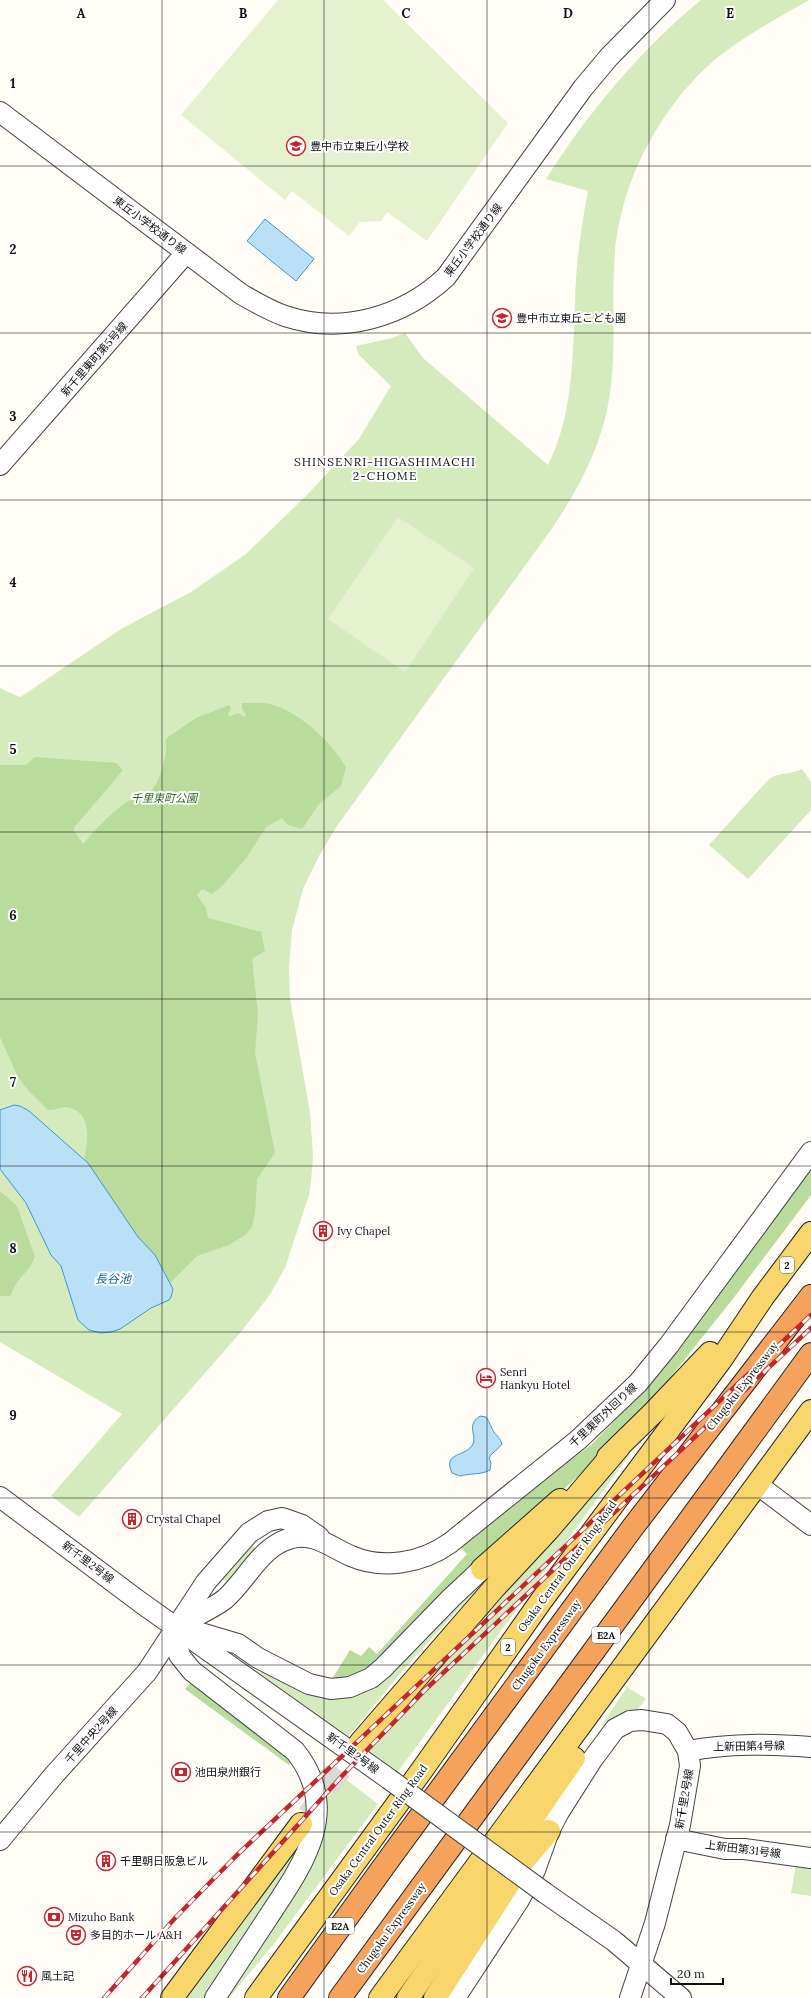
<svg xmlns="http://www.w3.org/2000/svg" width="811" height="1998" font-family="Lora,'Noto Sans JP',serif">
  <style>
    .green { fill: #d5ebbd }
    .forest { fill: #b9dc9c }
    .pitch { fill: #e6f2cf }
    .water { fill: #b9e0f7; stroke: #3f96cf }
    .lines { fill: none; stroke-linecap: round; stroke-linejoin: round }
    .major-tunnel { stroke: #dbdad3; stroke-width: 22; stroke-dasharray: 22 11; stroke-linecap: butt }
    .minor-casing { stroke: #444; stroke-width: 22 }
    .major-casing { stroke: #222; stroke-width: 24 }
    .highway-casing { stroke: #222; stroke-width: 24 }
    .minor { stroke: #fff; stroke-width: 20 }
    .major { stroke: #f9d66b; stroke-width: 22 }
    .highway { stroke: #f5a25d; stroke-width: 22 }
    .rail-casing { stroke: #c4262e; stroke-width: 4.5 }
    .rail { stroke: #fff; stroke-width: 3; stroke-dasharray: 9; stroke-linecap: butt }
    .minor-bridge-casing { stroke: #444; stroke-width: 22; stroke-linecap: butt }
    .minor-bridge { stroke: #fff; stroke-width: 20 }
    .grid { fill: none; stroke: #111; stroke-width: 1; stroke-opacity: 0.55 }
    .labels { text-anchor: middle; dominant-baseline: central; stroke-width: 4; stroke-linejoin: round; paint-order: stroke }
    .shield { fill: #fff; stroke: #585858; stroke-width: 1 }
    .shield-label { font-size: 10px; font-weight: bold; fill: #111 }
    .poi-label { font-size: 11px; fill: #111; stroke: #fff; text-anchor: start }
    .street-label { font-size: 11px; fill: #111; stroke: #fff }
    .park-label { font-size: 11px; font-style: italic; fill: #2f6b1f; stroke: #fff }
    .neighbourhood-label { font-size: 12px; letter-spacing: 1px; fill: #111; stroke: #fff }
    .water-label { font-size: 12px; font-style: italic; fill: #1768a6; stroke: #fff }
    .grid-label { font-size: 13px; text-anchor: middle; font-weight: bold; fill: #111; stroke: #fff; stroke-width: 4; stroke-linejoin: round; paint-order: stroke }
  </style>
  <rect width="100%" height="100%" fill="#fffdf5"/>
  <g class="green">
    <path d="M701 0H809C781 16 752 32 726 51 666 96 621 177 615 253 611 299 617 347 610 393 603 443 581 485 553 527L337 826 319 856 303 889 292 930 289 967 290 999 310 1112 313 1155 311 1183 309 1195 285 1268 269 1296 240 1333 79 1517 51 1496 122 1414 0 1342V688L19 697 22 696 121 629 191 592 246 554 307 495 359 439 391 386 359 355 356 346 392 338 405 333 423 358 548 465C573 416 573 355 575 301 576 264 581 227 588 191L546 179C586 115 642 48 701 0Z"/>
    <path d="M802 769 811 782V810L748 879 709 845 769 779C779 772 791 775 802 769Z"/>
    <path d="M628 1454V1457L397 1773 366 1751 378 1735Z"/>
    <path d="M252 1545 255 1548 254 1552 228 1582 221 1579Z"/>
    <path d="M489 1576 404 1669 348 1737 260 1673 262 1670 265 1671 291 1687 307 1694 429 1630Z"/>
    <path d="M627 1687 646 1699 637 1710 625 1713 606 1726 602 1725Z"/>
    <path d="M327 1765 378 1804 276 1941 229 1998H222L311 1865 318 1773Z"/>
    <path d="M300 1836 301 1847 206 1998H181Z"/>
    <path d="M796 1865 811 1868V1896L791 1893Z"/>
  </g>
  <g class="forest">
    <path d="M242 703C251 703 261 702 270 704 299 711 331 742 346 767L341 786 319 804 302 829 288 825 282 818 266 827 247 857 222 886 212 894 202 889 197 895 206 908 208 918 261 932 265 951 252 959 258 1014 255 1053 275 1153 257 1179 255 1214 252 1227 245 1235 229 1245 197 1256 170 1283 155 1255 138 1237 84 1158C89 1140 92 1111 66 1107 60 1107 54 1111 48 1110L28 1090 18 1077 0 1037V765H26L35 757 116 763 123 770 73 829 83 844C97 828 112 811 130 800 136 796 145 796 150 792 159 784 169 753 165 741L168 737 196 718 229 705 231 708 228 714 229 717 238 713 244 717 246 715 242 709Z"/>
    <path d="M811 1166V1195L732 1300 661 1389 600 1456 368 1669 352 1676 332 1679 350 1650 361 1656 369 1647 377 1654 467 1554 460 1547 567 1462 591 1445 620 1415 652 1380Z"/>
    <path d="M0 1191 17 1206 35 1257 30 1267 17 1282 10 1296H0Z"/>
    <path d="M191 1682 292 1761 289 1765 185 1689Z"/>
  </g>
  <g class="pitch">
    <path d="M278 0H383L508 123 427 241 387 212 381 221 360 222 349 236 292 191 285 200 181 115Z"/>
    <path d="M398 517 474 568 405 672 328 619Z"/>
  </g>
  <g class="water">
    <path d="M265 219 314 259 296 281 247 241Z"/>
    <path d="M14 1105 20 1106 29 1111 88 1163 138 1237 155 1255 173 1289 171 1297 169 1300 151 1308 120 1329 111 1332 101 1333 89 1330 78 1320 61 1266 51 1255 26 1203 0 1169V1110Z"/>
    <path d="M480 1416 486 1417C490 1422 491 1428 494 1432 497 1436 500 1438 502 1444 498 1450 492 1452 489 1458L491 1463 490 1470C481 1475 471 1473 460 1476L452 1473C443 1453 462 1457 471 1447 480 1436 464 1427 480 1416Z"/>
  </g>
  <g class="lines">
    <path class="major-tunnel" d="M308 1815 360 1743"/>
    <g class="minor-casing">
      <g id="minor">
        <path d="M0 112 241 294C255 302 270 311 285 316 342 335 403 317 446 277L583 88 609 57 665 0"/>
        <path d="M0 465 186 253"/>
        <path d="M758 1485 811 1525"/>
        <path d="M0 1497 140 1602 389 1779"/>
        <path d="M177 1626C192 1617 211 1610 225 1599 247 1580 261 1545 292 1538 314 1532 332 1548 351 1556 383 1570 422 1563 450 1543L578 1440 638 1383 669 1345 811 1152"/>
        <path d="M177 1626 179 1655 192 1671 295 1751C343 1811 302 1866 267 1919 250 1945 232 1972 215 1998"/>
        <path d="M191 1630 238 1644 258 1658 309 1684 331 1689 350 1687 371 1678 383 1668 451 1598 482 1569"/>
        <path d="M688 1751C729 1743 770 1744 811 1747"/>
        <path d="M676 1839 725 1849H744L811 1858"/>
        <path d="M0 1840 54 1775 147 1672 206 1582 249 1533 268 1521 282 1518 302 1525 319 1537"/>
        <path d="M545 1893 614 1941 681 1998"/>
        <path d="M455 1998 519 1900 535 1870 549 1831 559 1812 592 1760 615 1729 630 1721 642 1720 667 1724 677 1732 688 1751 690 1766 680 1825 655 1923 630 1998"/>
      </g>
    </g>
    <g class="major-casing">
      <g id="major">
        <path d="M608 1457 654 1412 710 1353"/>
        <path d="M482 1569 560 1500"/>
        <path d="M360 1743 495 1587 549 1529 619 1447"/>
        <path d="M172 1998 301 1824"/>
        <path d="M256 1998 422 1770 541 1601 720 1361 763 1297 811 1233"/>
        <path d="M380 1998 811 1411"/>
        <path d="M408 1998 574 1758"/>
        <path d="M435 1998 524 1860 549 1831"/>
      </g>
    </g>
    <g class="highway-casing">
      <g id="highway">
        <path d="M289 1998 392 1855 633 1527 811 1296"/>
        <path d="M340 1998 811 1354"/>
      </g>
    </g>
    <use href="#minor" class="minor"/>
    <use href="#major" class="major"/>
    <use href="#highway" class="highway"/>
    <g class="rail-casing">
      <g id="rail">
        <path d="M104 1998 176 1917 238 1854 811 1315"/>
        <path d="M142 1998 341 1777 426 1689 811 1328"/>
      </g>
    </g>
    <use href="#rail" class="rail"/>
    <g class="minor-bridge-casing">
      <path id="minor-bridge" d="M389 1779 545 1893"/>
    </g>
    <use href="#minor-bridge" class="minor-bridge"/>
  </g>
  <path class="grid" d="M162 0V1998M324 0V1998M487 0V1998M649 0V1998M0 166H811M0 333H811M0 500H811M0 666H811M0 832H811M0 999H811M0 1166H811M0 1332H811M0 1498H811M0 1665H811M0 1832H811"/>
  <defs>
    <g id="school-ring" transform="scale(1)"><circle r="9.5" fill="#fff" stroke="#c4262e" stroke-width="1.5"/><path d="M0-5L7-2L0 1L-7-2ZM-4 1L0 2.5L4 1V4Q0 6-4 4Z" fill="#c4262e"/></g>
    <g id="building-ring" transform="scale(1)"><circle r="9.5" fill="#fff" stroke="#c4262e" stroke-width="1.5"/><path d="M-4-6H4V6H1V3H-1V6H-4ZM-2.5-4.3h1.7v1.8h-1.7ZM.8-4.3h1.7v1.8H.8ZM-2.5-1h1.7V.8h-1.7ZM.8-1h1.7V.8H.8Z" fill="#c4262e"/></g>
    <g id="hotel-ring" transform="scale(1)"><circle r="9.5" fill="#fff" stroke="#c4262e" stroke-width="1.5"/><path d="M-6-4.5h1.5V1H6V5H4.5V3h-9V5H-6ZM-4 0a1.8 1.8 0 1 1 3.6 0ZM.5 0V-2.5h3Q6-2.5 6 0Z" fill="#c4262e"/></g>
    <g id="bank-ring" transform="scale(1)"><circle r="9.5" fill="#fff" stroke="#c4262e" stroke-width="1.5"/><path d="M-6-4H6V4H-6ZM0-2.3a2.3 2.3 0 1 0 0 4.6a2.3 2.3 0 1 0 0-4.6Z" fill="#c4262e"/></g>
    <g id="theatre-ring" transform="scale(1)"><circle r="9.5" fill="#fff" stroke="#c4262e" stroke-width="1.5"/><path d="M-5-5.5Q0-4 5-5.5V0Q5 5 0 6Q-5 5-5 0ZM-3.3-2.5H-1v1.5H-3.3ZM1-2.5H3.3v1.5H1ZM-2.8 1Q0 5.5 2.8 1Z" fill="#c4262e"/></g>
    <g id="restaurant-ring" transform="scale(1)"><circle r="9.5" fill="#fff" stroke="#c4262e" stroke-width="1.5"/><path d="M-5-6h1v4h1v-4h1v4h1v-4h1v5L-1.5 .5V6h-2V.5L-5-1ZM5-6V6H3V1.5H1.5Q1.5-4 5-6Z" fill="#c4262e"/></g>
  </defs>
  <g fill-rule="evenodd">
    <use href="#school-ring" x="296" y="146"/>
    <use href="#school-ring" x="502" y="318"/>
    <use href="#building-ring" x="323" y="1231"/>
    <use href="#hotel-ring" x="486" y="1378"/>
    <use href="#building-ring" x="132" y="1519"/>
    <use href="#bank-ring" x="181" y="1772"/>
    <use href="#building-ring" x="106" y="1861"/>
    <use href="#bank-ring" x="54" y="1917"/>
    <use href="#theatre-ring" x="76" y="1935"/>
    <use href="#restaurant-ring" x="27" y="1976"/>
  </g>
  <g class="labels">
    <g class="shield">
      <rect x="780" y="1257" width="14" height="16" rx="3"/>
      <rect x="592" y="1627" width="28" height="16" rx="3"/>
      <rect x="501" y="1639" width="14" height="16" rx="3"/>
      <rect x="326" y="1918" width="28" height="16" rx="3"/>
    </g>
    <g class="shield-label">
      <text x="787" y="1265">2</text>
      <text x="606" y="1635">E2A</text>
      <text x="508" y="1647">2</text>
      <text x="340" y="1926">E2A</text>
    </g>
    <g class="poi-label">
      <text x="310" y="146">豊中市立東丘小学校</text>
      <text x="516" y="318">豊中市立東丘こども園</text>
      <text x="337" y="1231">Ivy Chapel</text>
      <text x="500" y="1372">Senri<tspan x="500" dy="13">Hankyu Hotel</tspan></text>
      <text x="146" y="1519">Crystal Chapel</text>
      <text x="195" y="1772">池田泉州銀行</text>
      <text x="120" y="1861">千里朝日阪急ビル</text>
      <text x="68" y="1917">Mizuho Bank</text>
      <text x="90" y="1935">多目的ホール A&amp;H</text>
      <text x="41" y="1976">風土記</text>
    </g>
    <g class="street-label">
      <text transform="translate(150 225) rotate(37)">東丘小学校通り線</text>
      <text transform="translate(473 240) rotate(-53)">東丘小学校通り線</text>
      <text transform="translate(94 359) rotate(-49)">新千里東町第5号線</text>
      <text transform="translate(742 1386) rotate(-52)">Chugoku Expressway</text>
      <text transform="translate(603 1415) rotate(-43)">千里東町外回り線</text>
      <text transform="translate(88 1562) rotate(37)">新千里2号線</text>
      <text transform="translate(567 1566) rotate(-54)">Osaka Central Outer Ring Road</text>
      <text transform="translate(546 1645) rotate(-54)">Chugoku Expressway</text>
      <text transform="translate(91 1735) rotate(-48)">千里中央2号線</text>
      <text transform="translate(749 1746) rotate(-1)">上新田第4号線</text>
      <text transform="translate(353 1753) rotate(36)">新千里2号線</text>
      <text transform="translate(684 1799) rotate(-80)">新千里2号線</text>
      <text transform="translate(378 1830) rotate(-54)">Osaka Central Outer Ring Road</text>
      <text transform="translate(743 1849) rotate(7)">上新田第31号線</text>
      <text transform="translate(391 1928) rotate(-54)">Chugoku Expressway</text>
    </g>
    <g class="park-label">
      <text x="164" y="798">千里東町公園</text>
    </g>
    <g class="neighbourhood-label">
      <text x="385" y="461">SHINSENRI-HIGASHIMACHI<tspan x="385" dy="14">2-CHOME</tspan></text>
    </g>
    <g class="water-label">
      <text x="113" y="1278">長谷池</text>
    </g>
  </g>
  <g class="grid-label">
    <text x="81" y="18">A</text>
    <text x="243" y="18">B</text>
    <text x="406" y="18">C</text>
    <text x="568" y="18">D</text>
    <text x="730" y="18">E</text>
    <text x="13" y="88">1</text>
    <text x="13" y="254">2</text>
    <text x="13" y="421">3</text>
    <text x="13" y="587">4</text>
    <text x="13" y="754">5</text>
    <text x="13" y="920">6</text>
    <text x="13" y="1087">7</text>
    <text x="13" y="1253">8</text>
    <text x="13" y="1420">9</text>
  </g>
  <path d="M671 1978v6h52v-6" fill="none" stroke="#111111" stroke-width="2"/>
  <text x="677" y="1978" font-size="12" fill="#111111" stroke="#ffffff" stroke-width="3" paint-order="stroke">20 m</text>
</svg>
